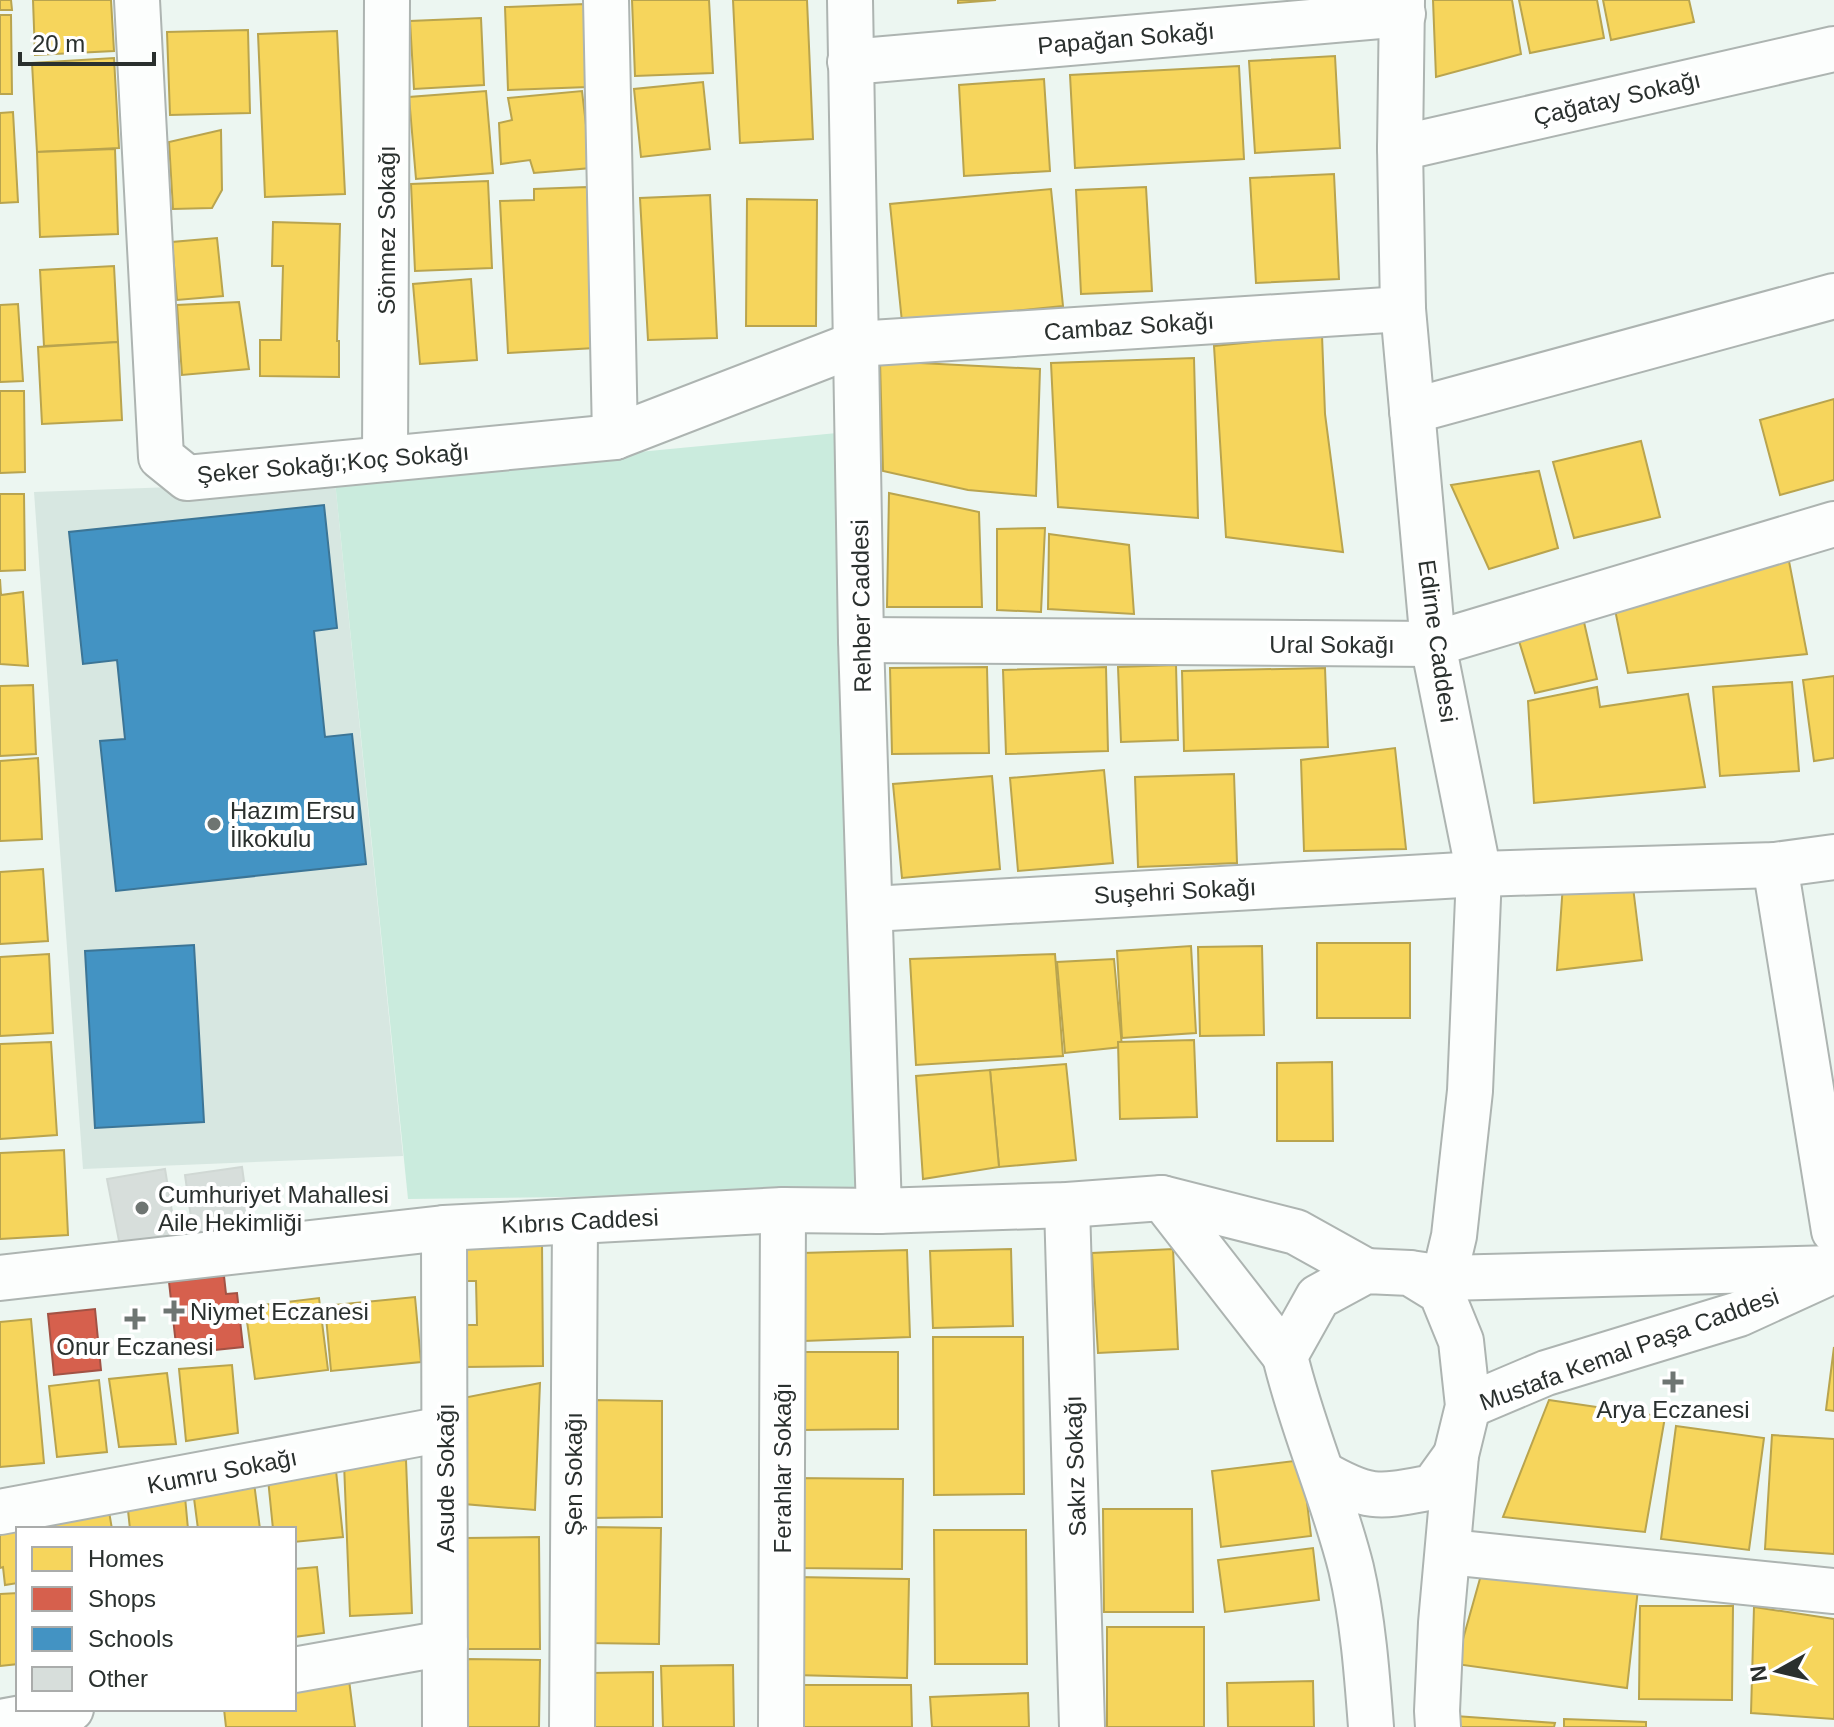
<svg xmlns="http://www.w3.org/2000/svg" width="1834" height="1727" font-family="Helvetica,sans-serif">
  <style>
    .built { fill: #d7e7e1 }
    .green { fill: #caebdd }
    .homes { fill: #f6d55c; stroke: #b9a44e; stroke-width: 2 }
    .shops { fill: #d6604d; stroke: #a25244; stroke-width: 2 }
    .schools { fill: #4393c3; stroke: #3c7596; stroke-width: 2 }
    .building { fill: #d7dedb; stroke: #d0d8d4; stroke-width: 2 }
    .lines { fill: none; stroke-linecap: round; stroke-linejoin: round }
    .minor-casing { stroke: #adb4b1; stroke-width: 48 }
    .major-casing { stroke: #adb4b1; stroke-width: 48 }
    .minor { stroke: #fcfefd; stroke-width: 44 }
    .major { stroke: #fcfefd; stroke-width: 44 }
    .poi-dot { fill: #6e7572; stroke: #fff; stroke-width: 3 }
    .labels { text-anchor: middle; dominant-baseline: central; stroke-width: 8; stroke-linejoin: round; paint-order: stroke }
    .street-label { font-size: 24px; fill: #2a302e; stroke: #fff }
    .poi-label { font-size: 24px; fill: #2a302e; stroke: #fff; text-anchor: start }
  </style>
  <rect width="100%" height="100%" fill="#ecf6f1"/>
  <path class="built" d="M335 481 403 1156 83 1169 34 492Z"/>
  <path class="green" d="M837 433 860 1193 408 1199 335 481Z"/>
  <g class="homes">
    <path d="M0 0H11L12 10H0Z"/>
    <path d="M33 0H111L114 51 35 55Z"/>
    <path d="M632 0H709L713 73 635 76Z"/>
    <path d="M733 0H807L813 139 740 143Z"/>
    <path d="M958 0H996L958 3Z"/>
    <path d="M1433 0H1512L1521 54 1436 77Z"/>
    <path d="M1519 0H1597L1604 38 1530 53Z"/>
    <path d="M1603 0H1689L1694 22 1611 40Z"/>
    <path d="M585 4 588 87 508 90 505 7Z"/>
    <path d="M0 15H11L12 94H0Z"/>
    <path d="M481 18 484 85 414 89 410 21Z"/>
    <path d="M248 30 250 113 170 115 167 32Z"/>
    <path d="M337 31 345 194 265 197 258 34Z"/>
    <path d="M1335 56 1340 148 1255 153 1249 61Z"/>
    <path d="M114 58 119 148 37 152 32 63Z"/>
    <path d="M1239 66 1244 159 1075 168 1070 75Z"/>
    <path d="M1044 79 1050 171 964 176 959 85Z"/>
    <path d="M703 82 710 149 641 157 634 89Z"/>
    <path d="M486 91 493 173 416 179 409 97Z"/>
    <path d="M582 91 591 168 534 173 530 160 501 164 499 123 512 120 508 98Z"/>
    <path d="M13 112 18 202 0 203V113Z"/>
    <path d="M221 130 222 190 212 208 173 209 169 142Z"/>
    <path d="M115 149 118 234 40 237 37 152Z"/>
    <path d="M1334 174 1339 279 1256 283 1250 178Z"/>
    <path d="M488 181 492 268 415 271 411 184Z"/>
    <path d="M587 187 595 348 508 353 500 201 534 200V189Z"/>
    <path d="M1146 187 1152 291 1081 294 1076 190Z"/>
    <path d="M1051 189 1063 306 902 322 890 204Z"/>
    <path d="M710 195 717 338 648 340 640 198Z"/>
    <path d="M747 199 817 200 816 326H746Z"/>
    <path d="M273 222 340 224 337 341H339V377L260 376V340H281L283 266H272Z"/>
    <path d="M217 238 223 296 177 300 172 242Z"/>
    <path d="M114 266 118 342 44 346 40 270Z"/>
    <path d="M471 279 477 360 420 364 413 284Z"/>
    <path d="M239 302 249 369 182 375 177 305Z"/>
    <path d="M18 304 23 381 0 382V305Z"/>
    <path d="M1322 335 1325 414 1343 552 1226 537 1214 346Z"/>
    <path d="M118 342 122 420 42 424 38 347Z"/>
    <path d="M1194 358 1198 518 1058 507 1051 363Z"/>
    <path d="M880 361 1040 369 1036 496 968 490 883 471Z"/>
    <path d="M0 391H24L25 472 0 473Z"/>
    <path d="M1834 399V480L1780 495 1760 420Z"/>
    <path d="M1641 441 1660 517 1574 538 1553 462Z"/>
    <path d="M1539 471 1558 548 1489 569 1451 485Z"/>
    <path d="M889 493 979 512 982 607H887Z"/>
    <path d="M0 494H24L25 570 0 571Z"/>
    <path d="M1045 528 1041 612 997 610V529Z"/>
    <path d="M1049 534 1129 545 1134 614 1048 609Z"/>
    <path d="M1788 556 1807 654 1628 673 1613 600Z"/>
    <path d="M0 579 1 595 23 592 28 666 0 664Z"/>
    <path d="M1581 609 1597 679 1535 693 1515 628Z"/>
    <path d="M1176 665 1178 740 1121 742 1118 667Z"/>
    <path d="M987 667 989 753 892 754 890 668Z"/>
    <path d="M1106 667 1108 751 1006 754 1003 670Z"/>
    <path d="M1325 668 1328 747 1184 751 1182 671Z"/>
    <path d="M1834 676V758L1814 761 1803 680Z"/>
    <path d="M1792 682 1799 771 1720 776 1713 687Z"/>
    <path d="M33 685 36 754 0 756V686Z"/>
    <path d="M1597 687 1600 707 1688 694 1705 787 1534 803 1528 701Z"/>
    <path d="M1395 748 1406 849 1304 851 1301 760Z"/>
    <path d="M38 758 42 839 0 841V761Z"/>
    <path d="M1104 770 1113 863 1018 871 1010 778Z"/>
    <path d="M1234 774 1237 863 1138 867 1135 777Z"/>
    <path d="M992 776 1000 869 902 878 893 784Z"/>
    <path d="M43 869 48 941 0 944V872Z"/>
    <path d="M1632 879 1642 960 1557 970 1563 884Z"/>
    <rect x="1317" y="943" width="93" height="75"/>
    <path d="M1191 946 1196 1033 1122 1038 1117 951Z"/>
    <path d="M1262 946 1264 1035 1200 1036 1198 947Z"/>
    <path d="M49 954 53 1033 0 1036V957Z"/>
    <path d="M1055 954 1063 1056 916 1065 910 959Z"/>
    <path d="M1114 959 1122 1047 1065 1053 1057 962Z"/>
    <path d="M1194 1040 1197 1117 1120 1119 1118 1042Z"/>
    <path d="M51 1042 57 1135 0 1139V1044Z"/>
    <path d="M1332 1062 1333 1141H1277V1063Z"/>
    <path d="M1066 1064 1076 1160 999 1167 990 1070Z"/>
    <path d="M990 1070 999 1167 923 1179 916 1076Z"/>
    <path d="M64 1150 68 1235 0 1239V1153Z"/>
    <path d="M463 1242H542L543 1366 462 1367 461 1325H477L476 1281H464Z"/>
    <path d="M1011 1249 1013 1326 933 1328 930 1251Z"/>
    <path d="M1173 1249 1178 1349 1098 1353 1092 1253Z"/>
    <path d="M907 1250 910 1337 804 1341 802 1253Z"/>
    <path d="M415 1297 421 1362 331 1371 325 1306Z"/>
    <path d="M319 1298 328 1370 255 1379 245 1307Z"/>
    <path d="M31 1319 44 1463 0 1467V1322Z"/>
    <path d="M933 1337H1023L1024 1494 934 1495Z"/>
    <path d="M1834 1347V1411L1826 1410Z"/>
    <path d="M800 1352H898V1429L801 1430Z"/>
    <path d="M232 1365 238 1433 186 1441 179 1369Z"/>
    <path d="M167 1373 176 1444 119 1447 109 1379Z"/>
    <path d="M99 1380 107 1452 57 1457 49 1386Z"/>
    <path d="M540 1383 535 1510 464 1504 463 1398Z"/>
    <path d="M590 1400 662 1401V1517L590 1518Z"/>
    <path d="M1549 1400 1665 1417 1645 1532 1503 1517Z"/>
    <path d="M1676 1426 1764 1438 1749 1550 1661 1539Z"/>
    <path d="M1772 1435 1834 1439V1554L1765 1549Z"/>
    <path d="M406 1460 412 1613 350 1616 344 1463Z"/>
    <path d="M1302 1460 1311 1536 1221 1547 1212 1471Z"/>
    <path d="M335 1461 343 1537 294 1542V1529H273L267 1469Z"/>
    <path d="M253 1475 260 1529H198L192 1483Z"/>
    <path d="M792 1478 903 1479 902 1569 792 1568Z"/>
    <path d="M184 1486 188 1529H130L126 1492Z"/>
    <path d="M107 1500 112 1529H18V1583L5 1585 3 1567 0 1568V1521Z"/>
    <path d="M1103 1509H1192L1193 1612H1104Z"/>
    <path d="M588 1527 661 1528 659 1644 587 1643Z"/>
    <path d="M934 1530H1026L1027 1664H935Z"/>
    <path d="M539 1537 540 1649H466V1538Z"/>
    <path d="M1313 1548 1319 1600 1225 1612 1218 1560Z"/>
    <path d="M317 1567 324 1633 294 1637V1569Z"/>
    <path d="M1481 1575 1638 1589 1627 1688 1456 1664Z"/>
    <path d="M796 1577 909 1579 907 1678 795 1675Z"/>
    <path d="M18 1593V1664L0 1666V1594Z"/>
    <path d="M1640 1606H1733L1732 1700 1639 1699Z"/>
    <path d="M1754 1607 1834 1619V1719L1751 1713Z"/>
    <rect x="1107" y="1627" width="97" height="100"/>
    <path d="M464 1659 540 1660 539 1727H464Z"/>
    <path d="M733 1665 734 1727H663L661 1666Z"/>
    <path d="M653 1672V1727H590V1673Z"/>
    <path d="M349 1680 355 1727H226L224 1709H294V1687Z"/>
    <path d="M1313 1681 1314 1727H1228L1227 1683Z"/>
    <path d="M803 1685H911L912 1727H804Z"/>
    <path d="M1028 1693 1029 1727H932L930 1697Z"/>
    <path d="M1455 1716 1555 1723 1554 1727H1457Z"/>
    <path d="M1564 1719 1646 1722V1727H1564Z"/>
  </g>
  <g class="shops">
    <path d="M224 1276 226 1294 237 1293 243 1347 177 1354 169 1282Z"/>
    <path d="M95 1309 101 1370 54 1375 48 1314Z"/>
  </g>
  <g class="schools">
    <path d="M324 505 337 628 314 631 325 737 352 734 366 864 116 891 100 741 125 739 117 660 83 664 69 532Z"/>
    <path d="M194 945 204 1122 95 1128 85 951Z"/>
  </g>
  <g class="building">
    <path d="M242 1167 251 1232 194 1239 185 1175Z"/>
    <path d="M165 1169 176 1236 120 1246 107 1179Z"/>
  </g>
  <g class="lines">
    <g class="minor-casing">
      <g id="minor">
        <path d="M137 0 161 457 187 478 615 437 856 344 1403 309"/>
        <path d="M606 0 615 437"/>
        <path d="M850 62 1403 14"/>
        <path d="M1400 148 1834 49"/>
        <path d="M1412 411 1834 296"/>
        <path d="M385 459 387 0"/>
        <path d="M861 640 1433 644 1834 524"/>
        <path d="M1775 865 1834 1231"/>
        <path d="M872 909 1479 874 1775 865 1834 857"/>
        <path d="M1067 1205 1082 1727"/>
        <path d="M444 1228 445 1727"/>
        <path d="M1410 1273 1444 1278 1834 1268"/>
        <path d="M0 1278 444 1228 783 1210 879 1211"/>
        <path d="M1468 1406 1546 1373 1739 1314 1822 1276"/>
        <path d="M0 1512 444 1429"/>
        <path d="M1449 1552 1834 1591"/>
        <path d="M294 1670 445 1643"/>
        <path d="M0 1722 71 1709"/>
        <path d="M572 1727 575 1222"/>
        <path d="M781 1727 783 1210"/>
      </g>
    </g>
    <g class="major-casing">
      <g id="major">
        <path d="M850 0 861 640 879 1211 1067 1205 1162 1198 1296 1232 1366 1271"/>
        <path d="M1402 0 1400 148 1403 309 1433 644 1479 874 1470 1091 1454 1236 1444 1278"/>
        <path d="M1162 1198 1285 1356"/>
        <path d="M1322 1473C1371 1501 1379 1497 1433 1487L1456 1455"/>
        <path d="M1371 1727C1367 1674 1363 1620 1351 1568 1333 1496 1302 1428 1285 1356L1318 1297 1366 1271 1410 1273 1441 1292 1461 1341 1468 1406 1456 1455 1441 1623 1437 1711 1438 1727"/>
      </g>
    </g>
    <use href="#minor" class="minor"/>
    <use href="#major" class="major"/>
  </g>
  <g class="poi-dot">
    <circle cx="214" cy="824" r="8"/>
    <circle cx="142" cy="1208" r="8"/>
    <path d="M170 1299h8v8h8v8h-8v8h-8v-8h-8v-8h8z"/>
    <path d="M131 1307h8v8h8v8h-8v8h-8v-8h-8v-8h8z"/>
    <path d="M1669 1370h8v8h8v8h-8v8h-8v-8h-8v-8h8z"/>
  </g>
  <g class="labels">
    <g class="street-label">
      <text transform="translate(1126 38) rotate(-5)">Papağan Sokağı</text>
      <text transform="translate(1617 98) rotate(-13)">Çağatay Sokağı</text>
      <text transform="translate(386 230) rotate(-90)">Sönmez Sokağı</text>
      <text transform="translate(1129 326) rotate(-4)">Cambaz Sokağı</text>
      <text transform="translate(333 463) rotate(-5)">Şeker Sokağı;Koç Sokağı</text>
      <text transform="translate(861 606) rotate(-91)">Rehber Caddesi</text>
      <text transform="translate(1438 641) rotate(82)">Edirne Caddesi</text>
      <text x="1332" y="644">Ural Sokağı</text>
      <text transform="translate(1175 891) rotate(-3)">Suşehri Sokağı</text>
      <text transform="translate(580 1221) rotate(-3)">Kıbrıs Caddesi</text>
      <text transform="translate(1629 1349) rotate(-20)">Mustafa Kemal Paşa Caddesi</text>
      <text transform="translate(1075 1466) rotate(-92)">Sakız Sokağı</text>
      <text transform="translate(782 1468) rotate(-90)">Ferahlar Sokağı</text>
      <text transform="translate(222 1471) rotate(-11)">Kumru Sokağı</text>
      <text transform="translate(573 1474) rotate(-90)">Şen Sokağı</text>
      <text transform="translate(445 1478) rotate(-90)">Asude Sokağı</text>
    </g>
    <g class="poi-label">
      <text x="230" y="810">Hazım Ersu<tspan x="230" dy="28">İlkokulu</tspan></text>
      <text x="158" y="1194">Cumhuriyet Mahallesi<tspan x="158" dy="28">Aile Hekimliği</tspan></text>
      <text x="190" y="1311">Niymet Eczanesi</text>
      <text x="135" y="1346" text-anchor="middle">Onur Eczanesi</text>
      <text x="1673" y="1409" text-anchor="middle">Arya Eczanesi</text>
    </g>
  </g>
  <rect x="16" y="1527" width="280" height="184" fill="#ffffff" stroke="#aaacab" stroke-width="2"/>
  <rect x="32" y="1547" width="40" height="24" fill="#f6d55c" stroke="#aaacab" stroke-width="2"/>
  <text x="88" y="1567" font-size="24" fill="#2a302e">Homes</text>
  <rect x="32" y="1587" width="40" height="24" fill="#d6604d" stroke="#aaacab" stroke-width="2"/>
  <text x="88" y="1607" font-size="24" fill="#2a302e">Shops</text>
  <rect x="32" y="1627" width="40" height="24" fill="#4393c3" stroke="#aaacab" stroke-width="2"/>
  <text x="88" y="1647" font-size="24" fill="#2a302e">Schools</text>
  <rect x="32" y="1667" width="40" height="24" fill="#d7dedb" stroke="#aaacab" stroke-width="2"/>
  <text x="88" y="1687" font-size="24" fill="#2a302e">Other</text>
  <g transform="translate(1778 1671) rotate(262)" stroke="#ffffff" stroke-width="6" paint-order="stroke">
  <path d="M0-6L14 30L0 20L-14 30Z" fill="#2a302e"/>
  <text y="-12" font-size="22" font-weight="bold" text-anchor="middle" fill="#2a302e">N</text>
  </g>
  <path d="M20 52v12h134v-12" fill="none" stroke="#2a302e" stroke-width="4"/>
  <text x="32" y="52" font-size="24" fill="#2a302e" stroke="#ffffff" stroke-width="6" paint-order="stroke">20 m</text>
</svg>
